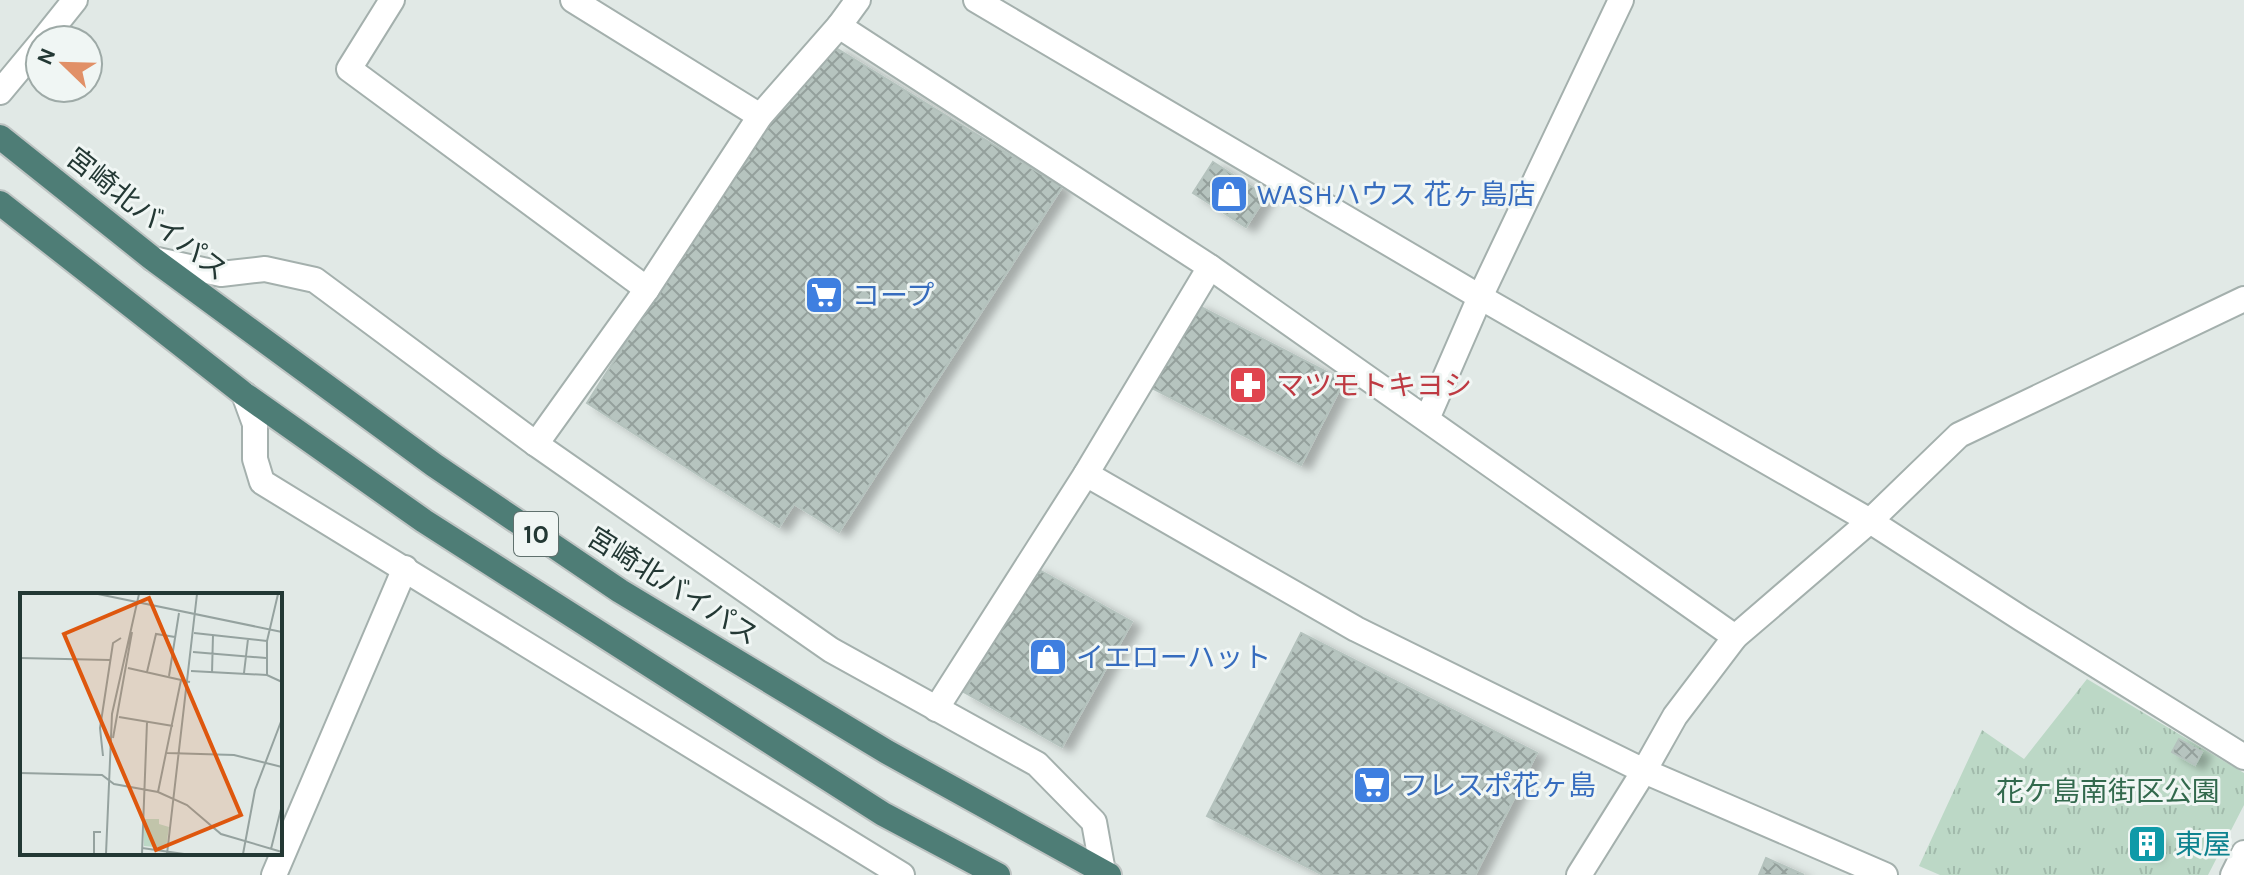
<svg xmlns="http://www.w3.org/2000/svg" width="2244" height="875" font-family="Karla,'Noto Sans JP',sans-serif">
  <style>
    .park { fill: url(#park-tufts) }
    .building { fill: url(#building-cross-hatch); stroke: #b4c2bd; stroke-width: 2; filter: url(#shadow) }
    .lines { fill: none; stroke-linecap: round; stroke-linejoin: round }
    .minor-casing { stroke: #a4b0ad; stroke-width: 28 }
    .tertiary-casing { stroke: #a4b0ad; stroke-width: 28 }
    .trunk-casing { stroke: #bdc3c2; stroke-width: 28 }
    .minor { stroke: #fff; stroke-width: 24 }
    .tertiary { stroke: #fff; stroke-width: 24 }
    .trunk { stroke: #4e7d76; stroke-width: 24 }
    .labels { text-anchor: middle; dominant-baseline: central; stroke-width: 6; stroke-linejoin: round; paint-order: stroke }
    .shield { fill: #f0f6f4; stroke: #60716e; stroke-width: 2 }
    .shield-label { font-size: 26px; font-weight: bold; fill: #233834 }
    .shop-label { font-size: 28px; fill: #366cbe; stroke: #f0f6f4; text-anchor: start }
    .street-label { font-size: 28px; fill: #233834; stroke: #f0f6f4 }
    .health-label { font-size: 28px; fill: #be3a42; stroke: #f0f6f4; text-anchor: start }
    .park-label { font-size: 28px; fill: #32694d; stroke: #f0f6f4 }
    .culture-label { font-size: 28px; fill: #0d838f; stroke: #f0f6f4; text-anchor: start }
    .inset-road { fill: none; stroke: #95a29f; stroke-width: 2 }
    .view { fill: #de570e; fill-opacity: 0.15; stroke: #de570e; stroke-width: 4 }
    .inset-edge { fill: none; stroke: #233834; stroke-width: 4 }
  </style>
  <defs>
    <pattern id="park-tufts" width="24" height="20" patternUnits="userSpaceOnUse" patternTransform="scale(2)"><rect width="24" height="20" fill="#bcd8c6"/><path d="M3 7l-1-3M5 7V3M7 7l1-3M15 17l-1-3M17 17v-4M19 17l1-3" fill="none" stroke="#a1baab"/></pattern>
    <pattern id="building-cross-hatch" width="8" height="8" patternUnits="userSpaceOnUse" patternTransform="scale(2)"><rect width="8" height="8" fill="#b6c4bf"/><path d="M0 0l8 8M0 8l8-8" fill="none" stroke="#94a09c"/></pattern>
    <filter id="shadow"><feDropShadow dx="9" dy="5" stdDeviation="4" flood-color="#0004"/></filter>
  </defs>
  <rect width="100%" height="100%" fill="#e1e9e6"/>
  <path class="park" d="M2087 679 2244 773V805L2208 875H1940L1919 866 1982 730 2024 759Z"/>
  <g class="building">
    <path d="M836 48 1062 187 839 532 794 504 779 527 587 403 761 133Z"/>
    <path d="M1213 162 1266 196 1246 227 1193 193Z"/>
    <path d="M1195 304 1344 381 1301 465 1152 388Z"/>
    <path d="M1034 567 1132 622 1062 747 964 692Z"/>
    <path d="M1301 633 1537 753 1475 875H1323L1207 816Z"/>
    <path d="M2179 739 2202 752 2195 765 2172 752Z"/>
    <path d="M2144 832 2159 839 2151 856 2136 849Z"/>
    <path d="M1766 858 1804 875H1759Z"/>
  </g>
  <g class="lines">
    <g class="minor-casing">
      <g id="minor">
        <path d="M392 0 349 69 647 289"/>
        <path d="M573 0 760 116"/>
        <path d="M976 0 1480 297 1870 521 2022 619 2244 757"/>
        <path d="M839 26 1210 267 1735 637"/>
        <path d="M153 259 221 274 265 269 315 280 536 444 831 650 1037 764 1094 822 1103 872"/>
        <path d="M244 394 255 424V459L262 482 902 875"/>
        <path d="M1427 419 1480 297 1621 0"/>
        <path d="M536 444 647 289 760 116 839 26 858 0"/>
        <path d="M1086 474 1356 629 1644 771 1885 875"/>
        <path d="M936 709 1086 474 1210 267"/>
        <path d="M274 875 405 568"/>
        <path d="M1579 875 1644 771 1675 716 1735 637 1870 521 1959 435 2244 299"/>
        <path d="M2233 875 2244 853"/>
      </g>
    </g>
    <g class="tertiary-casing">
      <g id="tertiary">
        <path d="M43 40 75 0"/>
        <path d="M0 92 40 44"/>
      </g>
    </g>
    <g class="trunk-casing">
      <g id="trunk">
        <path d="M0 137 153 259 434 465 620 591 887 752 1109 875"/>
        <path d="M0 203 244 394 424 521 883 814 998 875"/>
      </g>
    </g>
    <use href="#minor" class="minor"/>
    <use href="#tertiary" class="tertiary"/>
    <use href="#trunk" class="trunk"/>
  </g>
  <defs>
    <g id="shop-square" transform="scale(2)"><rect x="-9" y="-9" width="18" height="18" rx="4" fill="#3f7fe0" stroke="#f0f6f4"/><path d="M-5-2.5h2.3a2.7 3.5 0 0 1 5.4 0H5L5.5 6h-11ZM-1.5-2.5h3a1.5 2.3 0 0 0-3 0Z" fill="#fff"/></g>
    <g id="supermarket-square" transform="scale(2)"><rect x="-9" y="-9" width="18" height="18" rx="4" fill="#3f7fe0" stroke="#f0f6f4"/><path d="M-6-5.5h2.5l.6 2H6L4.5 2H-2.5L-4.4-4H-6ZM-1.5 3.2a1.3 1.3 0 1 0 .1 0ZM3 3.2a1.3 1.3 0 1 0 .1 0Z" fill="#fff"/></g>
    <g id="pharmacy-square" transform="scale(2)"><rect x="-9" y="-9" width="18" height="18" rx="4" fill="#e0444e" stroke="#f0f6f4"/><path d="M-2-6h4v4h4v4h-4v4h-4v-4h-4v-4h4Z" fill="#fff"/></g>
    <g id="building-square" transform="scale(2)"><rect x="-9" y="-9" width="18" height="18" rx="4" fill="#0f9aa8" stroke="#f0f6f4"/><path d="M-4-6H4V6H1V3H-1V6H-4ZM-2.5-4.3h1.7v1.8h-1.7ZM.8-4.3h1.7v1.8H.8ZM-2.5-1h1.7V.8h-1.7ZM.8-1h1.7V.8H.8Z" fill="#fff"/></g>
  </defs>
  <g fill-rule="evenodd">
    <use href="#shop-square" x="1229" y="194"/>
    <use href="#supermarket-square" x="824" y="295"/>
    <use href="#pharmacy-square" x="1248" y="385"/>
    <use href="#shop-square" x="1048" y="657"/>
    <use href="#supermarket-square" x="1372" y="785"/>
    <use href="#building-square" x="2147" y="844"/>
  </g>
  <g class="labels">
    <rect class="shield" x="514" y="512" width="44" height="44" rx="6"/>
    <g class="shield-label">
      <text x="536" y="534">10</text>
    </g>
    <g class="shop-label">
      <text x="1257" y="194">WASHハウス 花ヶ島店</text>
      <text x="852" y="295">コープ</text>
      <text x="1076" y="657">イエローハット</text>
      <text x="1400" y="785">フレスポ花ヶ島</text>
    </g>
    <g class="street-label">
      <text transform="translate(147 214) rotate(38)">宮崎北バイパス</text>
      <text transform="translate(673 586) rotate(32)">宮崎北バイパス</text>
    </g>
    <g class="health-label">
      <text x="1276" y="385">マツモトキヨシ</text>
    </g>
    <g class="park-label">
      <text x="2108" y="791">花ケ島南街区公園</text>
    </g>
    <g class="culture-label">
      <text x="2175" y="844">東屋</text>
    </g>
  </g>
  <g transform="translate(20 593)">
    <rect width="262" height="262" fill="#e1e9e6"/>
    <path d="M124 226H139V231L149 234 146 255 124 253Z" fill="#bcd8c6"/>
    <path class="inset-road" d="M78 1 262 39M174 40 247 48M173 59 246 65M0 65 90 67M108 75 170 89M171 78 247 82 262 89M127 79 136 41 155 44M192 80 193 42M224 80 228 46M247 82V48L258 1M149 83 159 20M99 124 153 133M93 145 112 39M147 160 214 162 262 174M83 163 80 135 93 50 101 45M0 180 82 182 94 191 138 199 167 212 201 241 262 259M138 199 161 87M122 255 164 261M251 256 262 212M74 261V239H81M86 261 92 121 119 1M122 261 127 129M147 261 177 1M223 261 235 197 262 126"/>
    <path class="view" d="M129 5 221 222 136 257 44 41Z"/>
    <rect width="262" height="262" class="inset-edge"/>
  </g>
  <g transform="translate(64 64) rotate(293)"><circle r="38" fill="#f0f6f4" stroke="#9eaaa7" stroke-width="2"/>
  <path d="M0-6L14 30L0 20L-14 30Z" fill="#e19067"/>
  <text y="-12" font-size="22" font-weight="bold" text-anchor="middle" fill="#233834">N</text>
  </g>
</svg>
